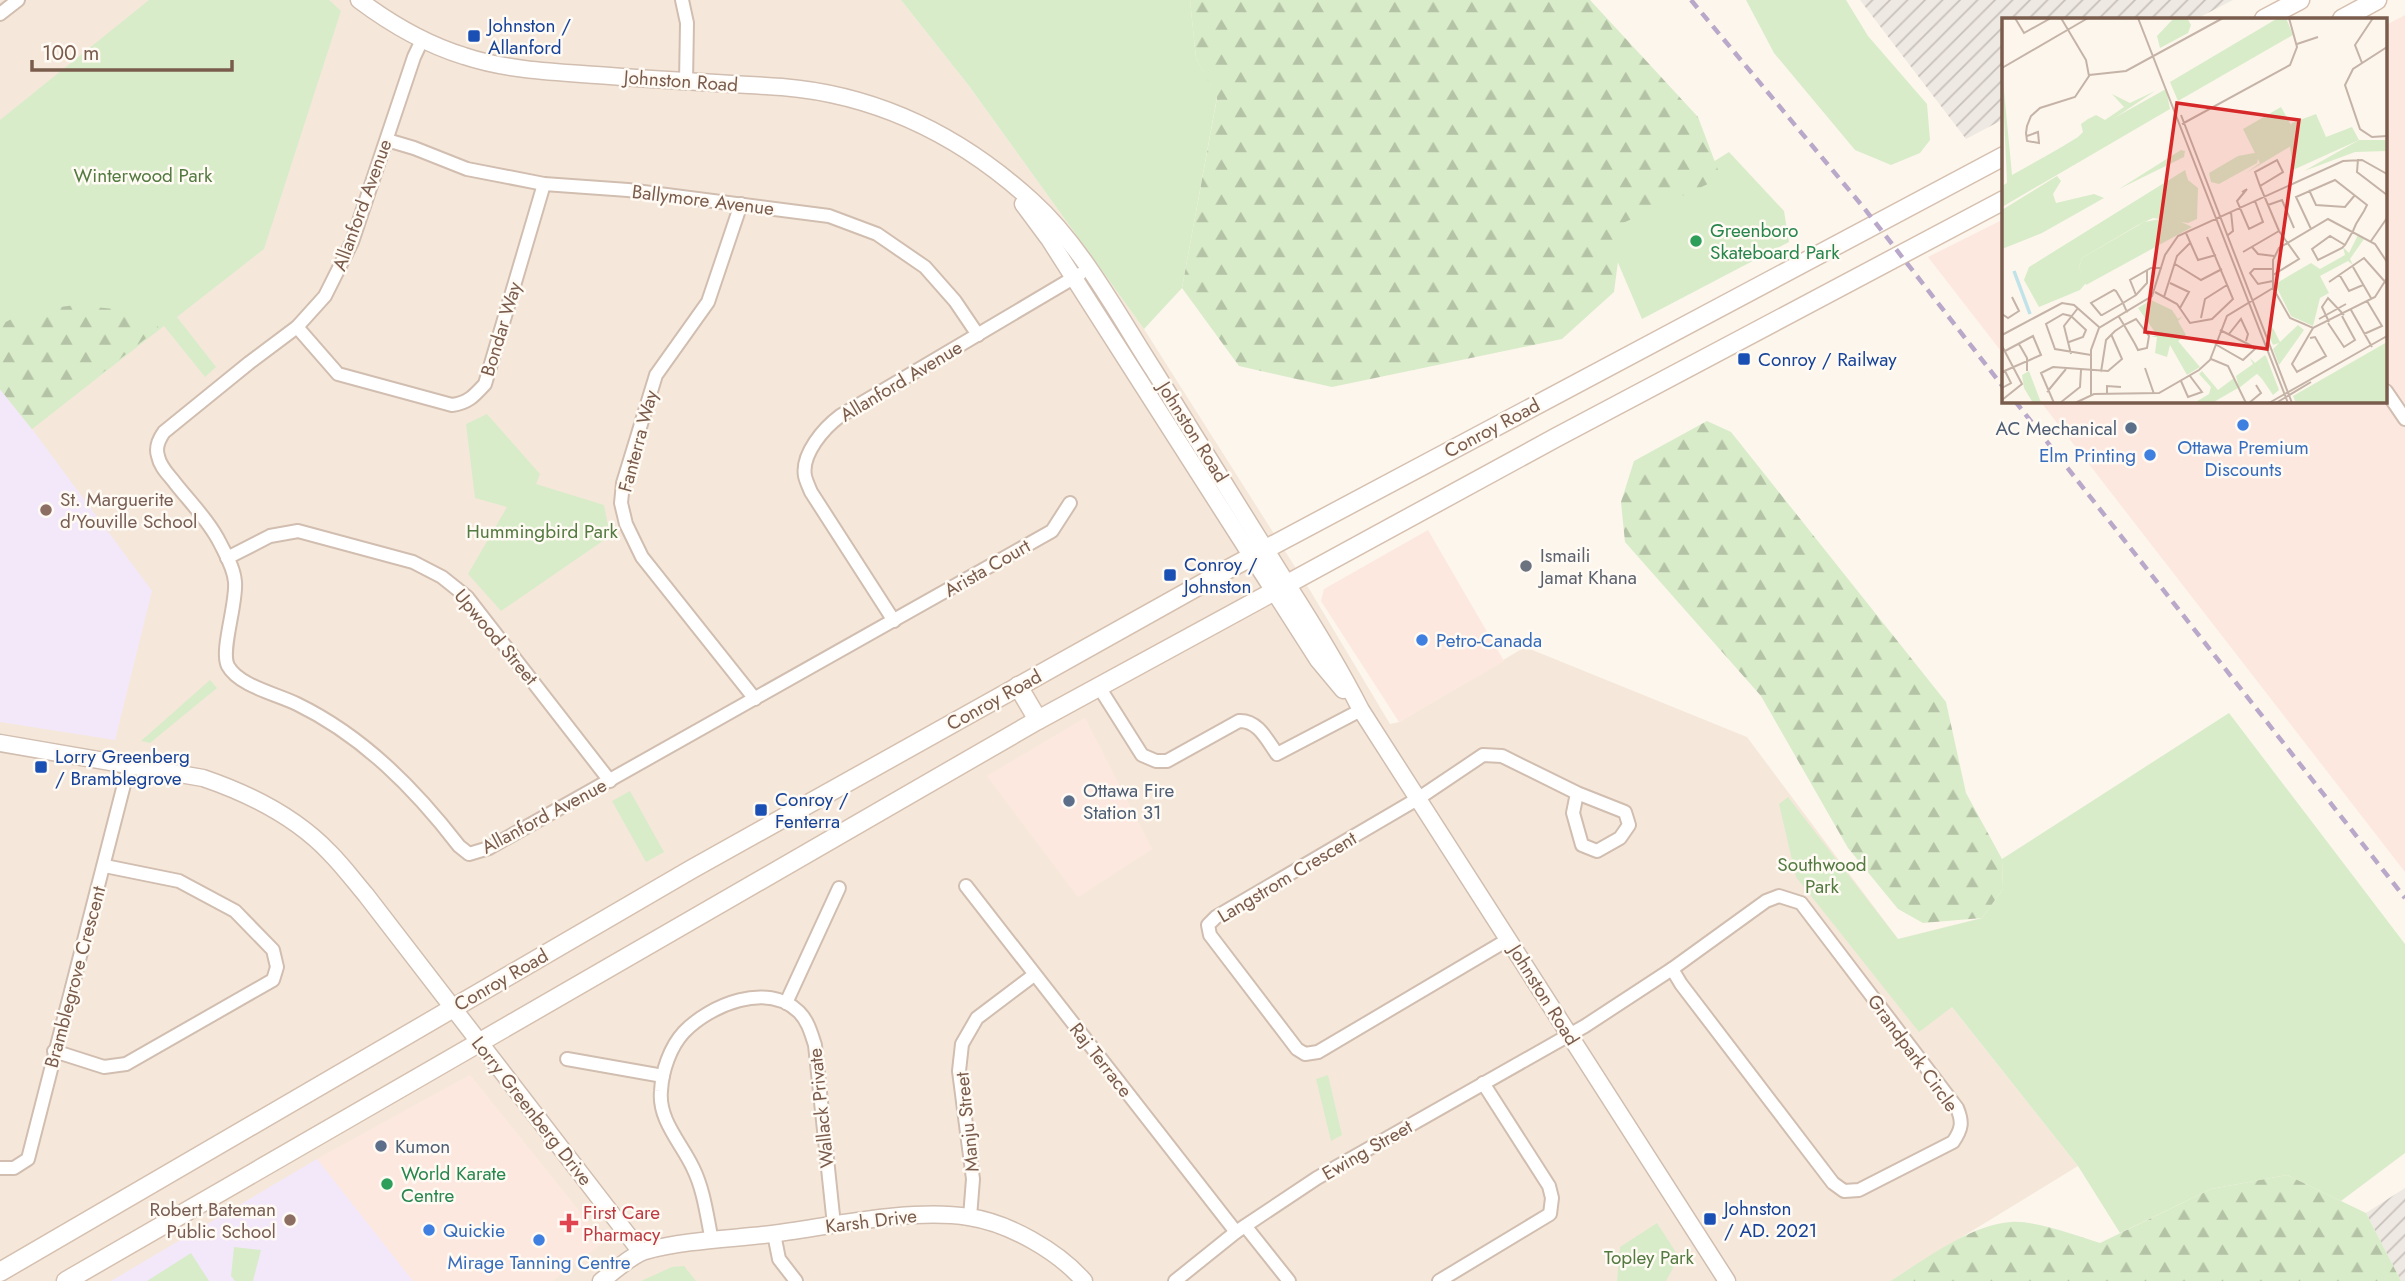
<svg xmlns="http://www.w3.org/2000/svg" width="2405" height="1281" font-family="Jost,sans-serif">
  <style>
    .residential { fill: #f5e8da }
    .commercial { fill: #fde8e0 }
    .industrial { fill: url(#industrial-furrows) }
    .education { fill: #f3e8fa }
    .green { fill: #d8ecc9 }
    .forest { fill: url(#forest-firs) }
    .lines { fill: none; stroke-linecap: round; stroke-linejoin: round }
    .minor-casing { stroke: #d1beb0; stroke-width: 16 }
    .tertiary-casing { stroke: #d1beb0; stroke-width: 19 }
    .secondary-casing { stroke: #d6c0b0; stroke-width: 21 }
    .minor { stroke: #fff; stroke-width: 12 }
    .tertiary { stroke: #fff; stroke-width: 16 }
    .secondary { stroke: #fff; stroke-width: 18 }
    .rail { stroke: #b9a8c9; stroke-width: 4.5; stroke-dasharray: 10 7; stroke-linecap: butt }
    .transit-dot { fill: #1a4fb4; stroke: #fffaf3; stroke-width: 2.5 }
    .leisure-dot { fill: #2e9e5b; stroke: #fffaf3; stroke-width: 2.5 }
    .shop-dot { fill: #3f7fe0; stroke: #fffaf3; stroke-width: 2.5 }
    .service-dot { fill: #5c6f8a; stroke: #fffaf3; stroke-width: 2.5 }
    .education-dot { fill: #8d6e63; stroke: #fffaf3; stroke-width: 2.5 }
    .worship-dot { fill: #6b7280; stroke: #fffaf3; stroke-width: 2.5 }
    .health-dot { fill: #e0444e; stroke: #fffaf3; stroke-width: 2.5 }
    .labels { text-anchor: middle; dominant-baseline: central; stroke-width: 5; stroke-linejoin: round; paint-order: stroke }
    .transit-label { font-size: 19px; fill: #164399; stroke: #fffaf3; text-anchor: start }
    .street-label { font-size: 19px; fill: #7a5c4d; stroke: #fffaf3 }
    .park-label { font-size: 19px; fill: #537a41; stroke: #fffaf3 }
    .leisure-label { font-size: 19px; fill: #27864d; stroke: #fffaf3; text-anchor: start }
    .service-label { font-size: 19px; fill: #4e5e75; stroke: #fffaf3; text-anchor: start }
    .shop-label { font-size: 19px; fill: #366cbe; stroke: #fffaf3 }
    .education-label { font-size: 19px; fill: #785e54; stroke: #fffaf3; text-anchor: start }
    .worship-label { font-size: 19px; fill: #5b616d; stroke: #fffaf3; text-anchor: start }
    .health-label { font-size: 19px; fill: #be3a42; stroke: #fffaf3; text-anchor: start }
    .inset-river { fill: none; stroke: #bfe3e8; stroke-width: 3.5 }
    .inset-road { fill: none; stroke: #c5b3a7; stroke-width: 2 }
    .view { fill: #d62828; fill-opacity: 0.15; stroke: #d62828; stroke-width: 3.5 }
    .inset-edge { fill: none; stroke: #7a5c4d; stroke-width: 3.5 }
  </style>
  <defs>
    <pattern id="industrial-furrows" width="10" height="10" patternUnits="userSpaceOnUse" patternTransform="scale(1.75)"><rect width="10" height="10" fill="#efe9e4"/><path d="M-1 1l2-2M0 10L10 0M9 11l2-2" fill="none" stroke="#c7c0bb"/></pattern>
    <pattern id="forest-firs" width="22" height="20" patternUnits="userSpaceOnUse" patternTransform="scale(1.75)"><rect width="22" height="20" fill="#d8ecc9"/><path d="M5 1l3.5 6h-7zM16 11l3.5 6h-7z" fill="#b4c2a5"/></pattern>
  </defs>
  <rect width="100%" height="100%" fill="#fdf6ec"/>
  <path class="residential" d="M0 0H901L969 86 1144 329 1311 592 1390 724 1399 722 1525 647 1747 737 1898 939 2078 1166 1890 1281H0Z"/>
  <g class="commercial">
    <path d="M2405 15V872L2040 401H2386V25Z"/>
    <path d="M2004 219V355L1928 257Z"/>
    <path d="M1428 530 1504 661 1399 722 1321 601 1324 589Z"/>
    <path d="M1085 718 1152 849 1078 897 987 776Z"/>
    <path d="M470 1075 604 1242 552 1281H413L317 1159Z"/>
  </g>
  <g class="industrial">
    <path d="M1860 0H2233L2196 19H2004V119L1966 139Z"/>
    <path d="M2405 1188V1281H2401L2366 1213Z"/>
  </g>
  <g class="education">
    <path d="M0 389 32 429 152 591 115 740 0 722Z"/>
    <path d="M317 1159 413 1281H111Z"/>
  </g>
  <g class="green">
    <path d="M149 0H329L341 11 264 249 177 317 216 367 205 377 164 326 32 429 0 389V120Z"/>
    <path d="M901 0H1190L1196 58 1217 97 1182 288 1144 329 969 86Z"/>
    <path d="M1746 0H1846L1868 36 1927 104 1930 140 1920 153 1891 165 1855 150 1774 53Z"/>
    <path d="M1729 152 1784 211 1789 242 1642 319 1604 230Z"/>
    <path d="M487 414 540 474 536 484 604 505 610 536 501 611 468 574 507 507 475 498 466 424Z"/>
    <path d="M210 680 217 688 150 743 141 741Z"/>
    <path d="M2229 713 2405 944V1153L2341 1201 2287 1175 2211 1189 2120 1233 2078 1166 1952 1007 1919 1032 1796 877 1779 804 1788 797 1898 939 1982 918 2003 889 2002 859Z"/>
    <path d="M630 791 664 852 646 862 612 801Z"/>
    <path d="M1328 1075 1342 1135 1331 1141 1316 1079Z"/>
    <path d="M1657 1223 1679 1257 1666 1281H1617L1620 1247Z"/>
    <path d="M234 1247 261 1250 253 1281H235L231 1276Z"/>
    <path d="M191 1253 209 1281H147Z"/>
    <path d="M684 1266 696 1281H641L672 1267Z"/>
  </g>
  <g class="forest">
    <path d="M1190 0H1590L1698 117 1721 178 1623 223 1614 292 1562 339 1332 387 1239 366 1182 288 1217 98 1196 58Z"/>
    <path d="M75 305 144 312 159 328 32 429 0 389V325L25 312Z"/>
    <path d="M1707 421 1731 432 1946 702 1966 793 2002 859 2003 889 1982 918 1923 923 1898 909 1848 848 1761 696 1625 542 1621 502 1634 461Z"/>
    <path d="M2287 1175 2366 1213 2401 1281H1890C1925 1260 1969 1225 2011 1222 2035 1220 2077 1236 2100 1243L2211 1189Z"/>
  </g>
  <g class="lines">
    <g class="minor-casing">
      <g id="minor">
        <path d="M682 0 687 23 686 82"/>
        <path d="M0 14 18 0"/>
        <path d="M422 40 414 57 352 242 325 296 297 327 249 363 164 432C159 439 155 447 158 456 160 467 169 475 175 483 190 502 209 521 220 543 226 555 234 568 235 582 237 604 220 651 228 666 239 686 277 694 297 704 363 736 415 789 459 846L469 854 489 848 1052 531 1070 503"/>
        <path d="M387 140 414 148 467 169 544 184 628 190 829 216 877 234 925 267 955 301 978 335"/>
        <path d="M741 204 708 302 656 375 623 483 621 503 626 524 642 557 755 699"/>
        <path d="M297 327 338 374 452 405C468 403 474 396 485 384L544 184"/>
        <path d="M2386 391 2405 419"/>
        <path d="M227 558 270 536 298 531 413 562 442 577 467 597 610 781"/>
        <path d="M894 621 811 492C809 487 806 481 805 476 801 454 824 428 840 416L1080 274"/>
        <path d="M1099 687 1142 755 1156 761H1167L1239 721C1258 720 1267 740 1277 754L1361 710"/>
        <path d="M966 886 1236 1232"/>
        <path d="M1779 896 1801 903 1957 1108C1963 1122 1962 1129 1953 1142L1859 1190 1844 1191 1833 1183 1681 984 1672 969 1766 901Z"/>
        <path d="M1509 939 1318 1052 1305 1054 1297 1049 1210 935 1208 925 1216 917 1419 798 1483 755 1502 756 1577 793 1573 813 1582 845 1597 851 1620 838 1629 825 1625 812 1577 793"/>
        <path d="M786 1003 839 888"/>
        <path d="M54 1051 104 1067 126 1064 273 980 277 967 273 950 235 911 179 881 105 866"/>
        <path d="M567 1059 663 1076"/>
        <path d="M0 1168H14L28 1159 129 765"/>
        <path d="M970 1217 973 1179 959 1071 962 1044 977 1018 1034 975"/>
        <path d="M1246 1227 1289 1281"/>
        <path d="M774 1234 779 1259 796 1281"/>
        <path d="M712 1241C707 1217 704 1190 693 1168 682 1144 658 1120 661 1091 662 1071 670 1047 684 1032 710 1005 767 981 799 1012 808 1021 811 1033 815 1045L834 1225"/>
        <path d="M1175 1281 1236 1232 1317 1178 1585 1026 1672 969"/>
        <path d="M1439 1281 1550 1214 1552 1198 1549 1186 1483 1083"/>
      </g>
    </g>
    <g class="tertiary-casing">
      <g id="tertiary">
        <path d="M359 0C391 24 425 44 464 56 506 70 552 72 596 75 658 80 720 83 782 87 878 95 962 137 1032 201 1081 245 1117 313 1153 369 1198 440 1242 512 1287 584 1314 626 1338 665 1361 710L1727 1281"/>
        <path d="M1023 204 1049 239 1318 660 1343 690"/>
        <path d="M0 743 203 778C250 794 296 817 330 853 343 866 354 881 366 895L641 1252"/>
        <path d="M601 1281C614 1272 630 1256 645 1251 686 1240 730 1239 772 1234 832 1226 910 1208 969 1217 1009 1223 1058 1251 1084 1281"/>
      </g>
    </g>
    <g class="secondary-casing">
      <g id="secondary">
        <path d="M2264 19 2300 0"/>
        <path d="M2342 19 2377 0"/>
        <path d="M1018 686 1038 720"/>
        <path d="M0 1272 692 869 1234 566 2004 156"/>
        <path d="M66 1281 1038 720 1557 437 2004 200"/>
      </g>
    </g>
    <use href="#minor" class="minor"/>
    <use href="#tertiary" class="tertiary"/>
    <use href="#secondary" class="secondary"/>
    <g class="rail">
      <path d="M1691 0 1864 208 2004 388"/>
      <path d="M2015 401 2405 898"/>
    </g>
  </g>
  <g class="transit-dot">
    <rect x="467" y="29" width="14" height="14" rx="3.5"/>
    <rect x="1737" y="352" width="14" height="14" rx="3.5"/>
    <rect x="1163" y="568" width="14" height="14" rx="3.5"/>
    <rect x="34" y="760" width="14" height="14" rx="3.5"/>
    <rect x="754" y="803" width="14" height="14" rx="3.5"/>
    <rect x="1703" y="1212" width="14" height="14" rx="3.5"/>
  </g>
  <g class="leisure-dot">
    <circle cx="1696" cy="241" r="7"/>
    <circle cx="387" cy="1184" r="7"/>
  </g>
  <g class="shop-dot">
    <circle cx="2243" cy="425" r="7"/>
    <circle cx="2150" cy="455" r="7"/>
    <circle cx="1422" cy="640" r="7"/>
    <circle cx="429" cy="1230" r="7"/>
    <circle cx="539" cy="1240" r="7"/>
  </g>
  <g class="service-dot">
    <circle cx="2131" cy="428" r="7"/>
    <circle cx="1069" cy="801" r="7"/>
    <circle cx="381" cy="1146" r="7"/>
  </g>
  <g class="education-dot">
    <circle cx="46" cy="510" r="7"/>
    <circle cx="290" cy="1220" r="7"/>
  </g>
  <circle class="worship-dot" cx="1526" cy="566" r="7"/>
  <path class="health-dot" d="M565.5 1212.5h7v7h7v7h-7v7h-7v-7h-7v-7h7z"/>
  <g class="labels">
    <g class="transit-label">
      <text x="488" y="25">Johnston /<tspan x="488" dy="22">Allanford</tspan></text>
      <text x="1758" y="359">Conroy / Railway</text>
      <text x="1184" y="564">Conroy /<tspan x="1184" dy="22">Johnston</tspan></text>
      <text x="55" y="756">Lorry Greenberg<tspan x="55" dy="22">/ Bramblegrove</tspan></text>
      <text x="775" y="799">Conroy /<tspan x="775" dy="22">Fenterra</tspan></text>
      <text x="1724" y="1208">Johnston<tspan x="1724" dy="22">/ AD. 2021</tspan></text>
    </g>
    <g class="street-label">
      <text transform="translate(681 81) rotate(4)">Johnston Road</text>
      <text transform="translate(703 200) rotate(7)">Ballymore Avenue</text>
      <text transform="translate(362 205) rotate(-70)">Allanford Avenue</text>
      <text transform="translate(501 329) rotate(-73)">Bondar Way</text>
      <text transform="translate(901 381) rotate(-31)">Allanford Avenue</text>
      <text transform="translate(1492 428) rotate(-28)">Conroy Road</text>
      <text transform="translate(1193 432) rotate(58)">Johnston Road</text>
      <text transform="translate(638 441) rotate(-75)">Fanterra Way</text>
      <text transform="translate(987 568) rotate(-30)">Arista Court</text>
      <text transform="translate(496 637) rotate(50)">Upwood Street</text>
      <text transform="translate(994 700) rotate(-29)">Conroy Road</text>
      <text transform="translate(544 816) rotate(-28)">Allanford Avenue</text>
      <text transform="translate(1287 877) rotate(-31)">Langstrom Crescent</text>
      <text transform="translate(75 977) rotate(-75)">Bramblegrove Crescent</text>
      <text transform="translate(501 980) rotate(-30)">Conroy Road</text>
      <text transform="translate(1544 995) rotate(58)">Johnston Road</text>
      <text transform="translate(1913 1053) rotate(54)">Grandpark Circle</text>
      <text transform="translate(1101 1060) rotate(52)">Raj Terrace</text>
      <text transform="translate(821 1108) rotate(-96)">Wallack Private</text>
      <text transform="translate(532 1111) rotate(52)">Lorry Greenberg Drive</text>
      <text transform="translate(967 1122) rotate(-96)">Manju Street</text>
      <text transform="translate(1367 1150) rotate(-30)">Ewing Street</text>
      <text transform="translate(871 1221) rotate(-7)">Karsh Drive</text>
    </g>
    <g class="park-label">
      <text x="143" y="175">Winterwood Park</text>
      <text x="542" y="531">Hummingbird Park</text>
      <text x="1822" y="864">Southwood<tspan x="1822" dy="22">Park</tspan></text>
      <text x="1649" y="1257">Topley Park</text>
    </g>
    <g class="leisure-label">
      <text x="1710" y="230">Greenboro<tspan x="1710" dy="22">Skateboard Park</tspan></text>
      <text x="401" y="1173">World Karate<tspan x="401" dy="22">Centre</tspan></text>
    </g>
    <g class="service-label">
      <text x="2117" y="428" text-anchor="end">AC Mechanical</text>
      <text x="1083" y="790">Ottawa Fire<tspan x="1083" dy="22">Station 31</tspan></text>
      <text x="395" y="1146">Kumon</text>
    </g>
    <g class="shop-label">
      <text x="2243" y="447">Ottawa Premium<tspan x="2243" dy="22">Discounts</tspan></text>
      <text x="2136" y="455" text-anchor="end">Elm Printing</text>
      <text x="1436" y="640" text-anchor="start">Petro-Canada</text>
      <text x="443" y="1230" text-anchor="start">Quickie</text>
      <text x="539" y="1262">Mirage Tanning Centre</text>
    </g>
    <g class="education-label">
      <text x="60" y="499">St. Marguerite<tspan x="60" dy="22">d'Youville School</tspan></text>
      <text x="276" y="1209" text-anchor="end">Robert Bateman<tspan x="276" dy="22">Public School</tspan></text>
    </g>
    <g class="worship-label">
      <text x="1540" y="555">Ismaili<tspan x="1540" dy="22">Jamat Khana</tspan></text>
    </g>
    <g class="health-label">
      <text x="583" y="1212">First Care<tspan x="583" dy="22">Pharmacy</tspan></text>
    </g>
  </g>
  <g transform="translate(2002 18)">
    <rect width="385" height="385" fill="#fdf6ec"/>
    <path d="M172 0H185L189 7 186 15 158 30 155 18ZM276 0H284L291 17 176 83 168 64ZM0 52 10 157 164 71 168 91 0 189V168L5 165ZM279 89 289 107V128L244 155 258 145 241 111ZM357 122H385V133L353 134 302 153ZM179 132 183 133 182 139 117 171ZM169 199 190 209 84 267 77 249 80 240 142 204ZM356 217 362 221 348 241 351 247 346 243 318 258 327 275 318 280 311 308 289 298 273 266 309 245 318 251 343 237 341 229 347 235ZM149 282 170 292 176 301 181 298 176 303 184 317 176 323 198 349 185 357 168 327 165 339 153 335 155 319H149L155 317 136 290ZM296 307 302 312 277 347 271 331 277 325 271 327 265 313 271 310 278 324ZM263 337 277 372 271 377 256 355 237 370 234 358 251 346 248 340 253 345ZM27 353 38 382 40 385H31L22 370 20 357ZM200 353 216 372 232 360 236 370 210 385H192L207 376 209 369 197 356Z" fill="#d8ecc9"/>
    <path d="M153 73 102 107 11 159 76 119 81 114 79 106 86 101 94 97 103 102 122 89 110 76 128 85ZM314 96 324 119 350 109 357 122 291 152 286 112 290 105ZM252 135 257 137 255 145 217 166 209 164 207 155 236 138ZM183 152 186 162 196 170 195 201 186 205 151 200 136 207 80 240 77 249 84 265 78 272 37 289 22 262 27 249ZM55 158 59 163 51 176 54 185 92 176 102 180 40 215 0 231V192ZM385 324V385H294L291 378ZM264 338 276 370 273 373 254 355 255 345Z" fill="#d8ecc9"/>
    <path class="inset-river" d="M12 253 28 296"/>
    <path class="inset-road" d="M13 0 22 15 49 0M136 0 286 385M295 26 316 19M385 29 351 51 343 67 358 111 370 119 385 118M360 45 353 27 371 0M0 50 86 0M87 57 124 53 221 0M179 97 290 385M180 106 288 47 295 29 287 0M25 118 36 114 37 125 25 123 24 115 25 108 29 98 38 90 73 79 87 58 84 42 59 0M356 141 355 154 385 177M275 142 281 154 258 168 253 154ZM258 168 277 213 297 241 271 257M307 172 314 187 343 189 353 177M240 174 245 171 235 183 247 211 261 204 253 183M266 187 280 182 292 210M309 211 294 179 333 162 365 187 362 193 354 206 351 213 343 227 340 230 316 242 310 231 328 218 343 227M184 215 196 242 214 237M226 217 231 213 229 194M369 223 385 200M250 229 256 236 272 238M241 234 277 213M385 244 373 226 326 201 277 230 271 242V270L288 300 311 310 373 279 385 260M173 246 199 262 220 251M351 249 369 280M337 256 347 273 361 267M271 263 256 266 248 255 252 251H271M327 264 362 240 385 266M168 265 187 274 178 290M153 274 175 286 188 305 210 301 231 281 205 219M134 277 128 262 149 250H160M162 279 175 238 188 225M349 292 370 329M126 294 124 292 121 285 114 273 112 272 89 285 99 297H100L121 285 134 277 145 265V253M0 296 6 300 17 293 10 279M69 298 61 296 44 306 53 331 89 337M199 300 203 281 225 267M317 301 344 286M327 304 320 289 326 280 342 297M326 305 342 329 353 322 340 298M227 316 239 301 246 316 244 323M362 316 380 308 365 283M0 317 60 285 72 287 97 309M308 320 313 319 324 338 295 354 290 346 311 310M67 324 81 319 84 312 69 298M17 326 25 340V353M213 326 241 342 254 330 218 312M0 328 20 366 0 382M69 336 62 308 76 290M209 341 226 348 244 385M143 350 152 376M0 354 39 337 31 318 3 333M99 354 104 322 113 313 122 307 134 301 147 318 145 330 136 332 133 326 122 307 117 299M179 363 186 379 200 374 188 358M0 370 9 365 3 353M45 374 64 351M105 376V368L119 369M89 377V332L97 310 150 278 163 237 176 218 341 143 360 142 385 156M52 385 39 355 51 349 106 353 120 341 109 316M58 385 78 369 79 352M73 385 92 376 157 375 197 352 208 342 225 298 271 270M247 385 259 375 254 367M267 385 385 318M274 385 309 364"/>
    <path class="view" d="M175 85 297 102 265 331 143 314Z"/>
    <rect width="385" height="385" class="inset-edge"/>
  </g>
  <path d="M32 60v10h200v-10" fill="none" stroke="#7a5c4d" stroke-width="3.5"/>
  <text x="42" y="60" font-size="21" fill="#7a5c4d" stroke="#fffaf3" stroke-width="5" paint-order="stroke">100 m</text>
</svg>
